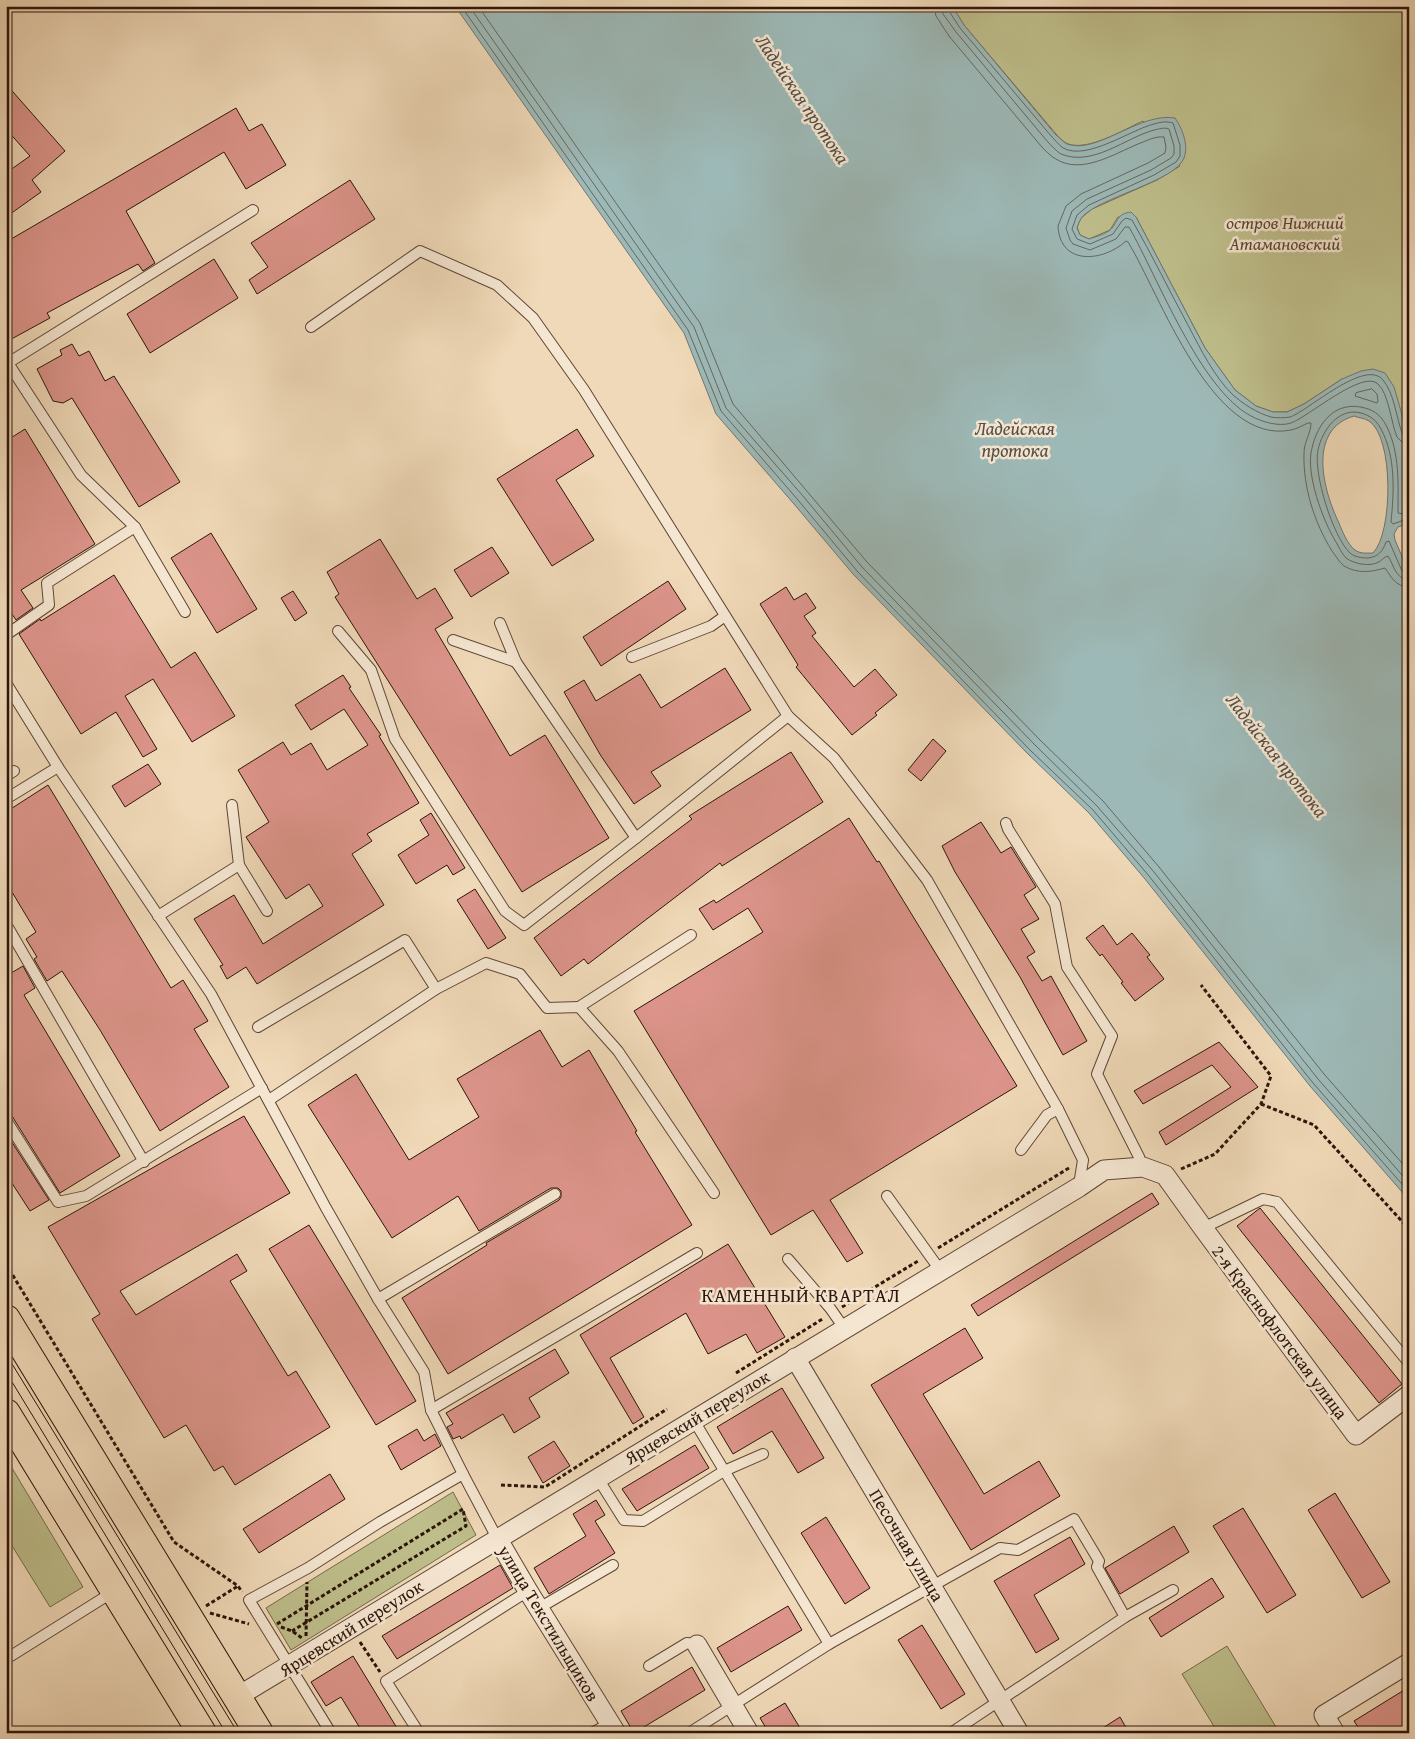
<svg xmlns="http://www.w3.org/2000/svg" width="1415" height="1739" font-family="'Gentium Book Plus',serif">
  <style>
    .green { fill: #bebe8b; stroke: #766a4a }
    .water { fill: #9db9b7; stroke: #707772; fill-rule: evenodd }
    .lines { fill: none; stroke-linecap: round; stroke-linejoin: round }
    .shore { stroke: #656760; stroke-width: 1 }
    .building { fill: #dc948a; stroke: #2d150a }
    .service-casing { stroke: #5e4636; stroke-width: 12 }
    .minor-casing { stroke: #5e4636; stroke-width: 21 }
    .trunk-casing { stroke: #2d150a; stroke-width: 30 }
    .path { stroke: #2d150a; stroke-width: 3; stroke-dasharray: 4 2.5; stroke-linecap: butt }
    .service { stroke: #f5e6d1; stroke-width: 10 }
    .minor { stroke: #f5e6d1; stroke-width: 19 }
    .trunk { stroke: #f0d9b8; stroke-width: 28 }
    .tram { stroke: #2d150a; stroke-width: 1 }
    .labels { text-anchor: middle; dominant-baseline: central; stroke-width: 5; stroke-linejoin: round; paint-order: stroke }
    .park-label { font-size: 18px; font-style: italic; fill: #584831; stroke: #f5e6d1 }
    .street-label { font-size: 18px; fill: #2d150a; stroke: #f5e6d1 }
    .water-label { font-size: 19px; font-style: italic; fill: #544e47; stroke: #f5e6d1 }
    .neighbourhood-label { font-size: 19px; letter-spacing: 1px; fill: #2d150a; stroke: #f5e6d1 }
  </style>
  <rect width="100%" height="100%" fill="#f0d9b8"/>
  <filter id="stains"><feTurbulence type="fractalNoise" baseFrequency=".004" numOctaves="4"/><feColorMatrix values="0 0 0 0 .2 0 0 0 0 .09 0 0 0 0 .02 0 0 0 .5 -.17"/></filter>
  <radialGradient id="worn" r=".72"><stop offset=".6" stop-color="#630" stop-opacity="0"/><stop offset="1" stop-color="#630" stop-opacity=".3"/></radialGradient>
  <g class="green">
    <path d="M952 6H1409V439L1402 417 1342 379 1304 404 1287 412H1273L1256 406 1235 390 1205 348 1136 217H1118L1110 230 1089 239 1080 235 1077 227 1081 218 1092 209 1157 180 1180 166 1143 121C1123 130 1089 151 1068 144 1063 142 1059 137 1056 134L964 25Z"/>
    <path d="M6 1458 83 1587 50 1607 6 1536Z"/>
    <path d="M453 1492 476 1535 291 1650 266 1608Z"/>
    <path d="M1227 1646 1279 1732 1278 1733H1218L1182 1674Z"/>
  </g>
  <path class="water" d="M455 6H952L964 25 1055 134C1059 137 1063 142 1067 144 1097 155 1139 112 1175 118 1182 128 1189 145 1184 158 1176 181 1100 197 1082 217 1080 220 1078 224 1077 228L1080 235 1089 239C1095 237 1103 235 1109 231 1118 224 1115 214 1131 212L1136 217 1205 348 1235 390 1256 406 1273 412H1287L1304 404 1342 379 1361 371 1373 369 1385 373 1394 387 1409 439V529L1404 525 1398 527 1394 534 1395 540 1409 573V1200L1310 1086 1145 879 1089 813 1027 753 853 574 794 504 716 414 684 333ZM1354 416C1358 418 1365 418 1369 421 1394 437 1393 533 1373 553 1367 553 1360 554 1355 550 1348 545 1342 531 1339 523 1323 490 1307 430 1354 416Z"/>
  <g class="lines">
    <g class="shore">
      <path d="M461 6 688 330 721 411 798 500 857 571 1030 750 1093 810 1149 876 1313 1083 1409 1192"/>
      <path d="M469 6 694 327 726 408 803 496 862 567 1035 745 1097 806 1154 872 1318 1079 1409 1183"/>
      <path d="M478 6 700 323 733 404 867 562 1040 740 1103 801 1159 867 1324 1074 1409 1171"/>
      <path d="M934 6 936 16 949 36 1041 146C1045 150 1050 156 1056 159 1081 175 1114 154 1138 144 1146 141 1155 136 1164 137L1166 147 1165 153 1148 163 1081 194 1066 206 1058 226C1060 266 1103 262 1126 241L1128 242C1160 294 1212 446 1291 430 1297 429 1303 425 1308 423H1311C1311 433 1304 442 1304 453 1303 487 1314 522 1332 551 1336 556 1339 562 1344 566 1358 574 1371 572 1385 568 1392 578 1395 586 1409 587"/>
      <path d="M942 6 943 14 956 32 1047 141C1051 145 1056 151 1061 154 1093 167 1125 138 1154 130 1159 129 1164 127 1169 129L1174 146V154L1171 158 1151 170 1087 199 1072 211 1066 228 1070 240 1073 244 1090 250 1116 239 1125 227H1129C1158 278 1200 389 1251 416 1262 422 1279 427 1291 423 1308 417 1363 369 1378 384 1389 394 1391 423 1397 437L1402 442 1409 443"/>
      <path d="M948 6 949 11 960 28 1052 137C1055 140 1059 145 1063 148 1087 161 1130 130 1154 124 1161 122 1166 121 1173 123L1180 145V156L1176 162 1154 175 1089 205 1077 215 1072 229 1077 239 1090 244 1113 234 1122 221 1126 218 1132 220C1152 255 1170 292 1189 327 1201 350 1214 376 1232 394 1243 404 1257 413 1271 417 1276 418 1285 418 1290 417 1308 411 1365 358 1383 380 1394 393 1396 416 1402 433L1404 436 1409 437"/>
      <path d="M1372 389 1377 394 1378 401 1377 403 1355 396 1356 393Z"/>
      <path d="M1409 451H1405L1404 453 1407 489 1406 505 1409 507"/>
      <path d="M1409 515 1398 513C1398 484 1400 454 1387 427 1382 417 1376 411 1365 408 1336 400 1318 422 1312 448 1305 473 1323 521 1336 542 1339 547 1342 554 1346 558 1354 564 1370 567 1379 562 1382 560 1384 557 1388 556 1394 565 1395 579 1409 580"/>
      <path d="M1409 523 1404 520 1393 524 1391 522C1394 492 1396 457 1381 429 1376 420 1371 416 1361 413 1339 407 1322 430 1318 450 1313 473 1333 537 1350 553 1354 557 1362 558 1368 558 1378 557 1383 551 1386 542L1389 541 1402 571 1409 573"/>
    </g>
  </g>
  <g class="building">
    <path d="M6 84 65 151 32 180 41 192 6 217V173L30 156 6 129Z"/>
    <path d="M236 108 249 131 262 124 286 165 246 189 224 152 126 211 155 263 143 271 138 264 47 313 50 318 6 342V242Z"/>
    <path d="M350 180 375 219 257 294 249 280 268 267 251 243Z"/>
    <path d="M214 259 238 298 150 353 127 314Z"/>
    <path d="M72 344 79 356 89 351 105 381 114 376 180 482 139 507 72 398 63 403 53 401 37 369 62 355 60 350Z"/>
    <path d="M25 429 95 544 21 590 33 608 16 620 6 605V441Z"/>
    <path d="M577 429 594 456 556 480 594 540 552 566 497 479Z"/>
    <path d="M211 533 257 609 217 633 171 558Z"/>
    <path d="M380 539 417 599 435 588 453 618 435 629 510 756 545 735 609 838 522 892 335 597 339 594 327 572Z"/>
    <path d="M492 547 509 573 471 597 454 570Z"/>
    <path d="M114 575 171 668 195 652 235 716 192 742 153 679 125 696 157 749 143 757 116 712 81 734 19 634 40 619 41 621Z"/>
    <path d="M668 581 686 609 601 666 583 637Z"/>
    <path d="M786 587 794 600 806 593 816 608 804 616 816 633 812 636 854 687 875 669 897 695 875 713 877 715 852 735 796 667 798 665 760 604Z"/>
    <path d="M293 591 307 613 295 621 281 598Z"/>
    <path d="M725 668 751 710 651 772 661 786 634 804 601 756 564 692 584 680 596 701 640 674 661 708Z"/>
    <path d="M343 675 351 687 349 688 381 735 379 736 419 803 367 834 372 841 352 854 384 905 257 984 246 967 227 979 220 966 223 965 194 919 234 895 263 944 323 906 309 884 286 899 246 837 269 822 238 770 283 742 291 755 311 743 327 770 368 745 344 709 311 730 295 705Z"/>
    <path d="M933 739 946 751 921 781 908 770Z"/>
    <path d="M791 752 823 802 722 866 720 863 588 964 584 959 561 976 534 938 692 819 689 816Z"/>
    <path d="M148 764 161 784 125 807 112 786Z"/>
    <path d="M48 785 171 988 183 980 208 1021 194 1029 229 1087 160 1131 100 1030 62 971 47 981 34 959 37 957 26 939 36 932 6 882V812Z"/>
    <path d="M431 813 465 868 453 875 447 865 416 884 398 855 429 835 420 820Z"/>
    <path d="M849 818 877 862 879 861 1017 1086 830 1200 863 1253 847 1262 813 1210 771 1235 634 1011 763 932 748 908 713 930 699 909 714 900 716 903Z"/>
    <path d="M981 822 1001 853 1011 847 1036 887 1024 895 1039 919 1021 929 1035 952 1027 957 1042 981 1051 976 1087 1041 1063 1055 1020 977 955 872 942 846Z"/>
    <path d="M475 889 506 938 488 949 457 900Z"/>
    <path d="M1103 925 1117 945 1132 933 1150 955 1147 957 1164 979 1135 1001 1121 983 1123 982 1102 954 1100 956 1086 938Z"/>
    <path d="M23 966 35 988 24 995 120 1156 60 1193 12 1116 6 1113V976Z"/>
    <path d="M540 1030 562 1067 589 1050 637 1131 635 1132 692 1225 448 1374 402 1298 487 1245 486 1243 559 1200 561 1197V1191L558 1188H551L479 1231 458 1196 392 1238 308 1105 356 1074 409 1160 479 1117 457 1079Z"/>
    <path d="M1219 1042 1258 1087 1166 1145 1159 1132 1231 1087 1212 1065 1143 1104 1134 1091Z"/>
    <path d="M244 1116 290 1193 120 1291 136 1315 237 1254 247 1271 230 1281 288 1376 296 1371 330 1427 235 1485 223 1466 214 1471 186 1425 164 1438 92 1319 100 1314 48 1227Z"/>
    <path d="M6 1133 49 1200 30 1211 6 1174Z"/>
    <path d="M1152 1193 1159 1204 978 1316 971 1305Z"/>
    <path d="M1260 1208 1402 1384 1379 1403 1237 1226Z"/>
    <path d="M309 1225 416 1401 376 1425 269 1249Z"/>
    <path d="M728 1244 785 1337 757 1353 746 1334 708 1354 686 1313 610 1358 644 1417 633 1424 580 1335Z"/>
    <path d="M965 1328 983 1358 923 1394 984 1494 1039 1461 1060 1496 971 1550 871 1385Z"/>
    <path d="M555 1349 569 1373 529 1398 540 1417 514 1433 503 1414 461 1439 460 1436 453 1439 447 1427 453 1424 446 1413Z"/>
    <path d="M782 1388 824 1458 798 1473 772 1431 733 1454 717 1427Z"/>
    <path d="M417 1429 424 1441 435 1434 441 1446 401 1470 388 1446Z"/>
    <path d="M554 1441 570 1466 543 1483 528 1457Z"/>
    <path d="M695 1445 709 1468 637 1511 622 1489Z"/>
    <path d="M330 1474 345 1499 259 1553 243 1529Z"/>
    <path d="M1335 1493 1390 1582 1362 1598 1308 1510Z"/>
    <path d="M596 1500 605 1515 595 1521 615 1553 549 1594 534 1568 586 1536 573 1514Z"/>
    <path d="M1243 1508 1296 1595 1267 1613 1213 1526Z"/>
    <path d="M826 1517 870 1588 845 1604 801 1533Z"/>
    <path d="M1174 1526 1189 1552 1120 1594 1105 1568Z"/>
    <path d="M1070 1537 1085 1564 1034 1595 1059 1639 1036 1653 994 1581Z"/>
    <path d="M500 1565 513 1588 397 1659 382 1636Z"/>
    <path d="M1212 1578 1224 1597 1161 1637 1149 1618Z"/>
    <path d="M788 1606 802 1630 731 1672 717 1648Z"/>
    <path d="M922 1625 965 1694 941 1709 898 1640Z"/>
    <path d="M353 1656 400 1733H363L341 1697 326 1706 311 1682Z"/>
    <path d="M692 1667 705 1690 634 1733 621 1711Z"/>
    <path d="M1409 1687V1724L1394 1733H1362L1354 1721Z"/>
    <path d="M785 1703 803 1733H769L760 1718Z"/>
    <path d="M1120 1717 1129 1733H1095Z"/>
  </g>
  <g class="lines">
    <g class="service-casing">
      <g id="service">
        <path d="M311 327 420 251 497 285 533 318 584 390 788 716 834 758 927 880 1058 1109 1083 1160 1079 1185"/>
        <path d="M135 527 185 612"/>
        <path d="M500 623 516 662 636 838"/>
        <path d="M338 631 371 670 395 739 505 911 524 925 636 838 788 716"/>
        <path d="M6 635 49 605 47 583 135 527 81 475 8 363 253 210"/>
        <path d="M453 640 516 662"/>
        <path d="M632 657 711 626 725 616"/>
        <path d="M6 683 58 767 211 994 326 1208 378 1299 424 1372 431 1410 463 1474"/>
        <path d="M6 776 14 771"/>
        <path d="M6 799 58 767"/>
        <path d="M232 805 239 865"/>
        <path d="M1006 823 1008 829 1055 904 1067 967 1112 1036 1097 1074 1139 1157 1143 1167"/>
        <path d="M158 916 239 865 267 911"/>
        <path d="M6 924 144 1162"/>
        <path d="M579 1007 691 935"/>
        <path d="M258 1027 405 940 436 989"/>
        <path d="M269 1100 436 989 486 963 520 974 547 1008 579 1007 618 1051 714 1193"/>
        <path d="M6 1120 58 1202 86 1196 262 1088"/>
        <path d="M1021 1150 1047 1115 1058 1109"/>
        <path d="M887 1196 940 1270"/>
        <path d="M1203 1228 1263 1199 1277 1202 1409 1363"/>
        <path d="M788 1259 830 1308 844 1328"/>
        <path d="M378 1299 555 1194"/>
        <path d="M431 1410 697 1253"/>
        <path d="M693 1419 829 1644"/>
        <path d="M597 1477 624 1520 643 1521 724 1471 763 1454"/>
        <path d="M539 1608 613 1565"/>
        <path d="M6 1659 113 1592"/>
        <path d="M649 1666 687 1643 697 1645"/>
        <path d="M331 1733 249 1600 308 1568 380 1522 463 1474 497 1538"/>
        <path d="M419 1733 386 1681 528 1591"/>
        <path d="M592 1733 610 1723"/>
        <path d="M689 1733 829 1644 1000 1548 1018 1550 1074 1519 1099 1561 1097 1567 1125 1617"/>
        <path d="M951 1733 1125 1617 1173 1590"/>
      </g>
    </g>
    <g class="minor-casing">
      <g id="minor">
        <path d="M795 1358 1019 1733"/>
        <path d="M497 1538 528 1591 616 1733"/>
        <path d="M697 1645 749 1733"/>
        <path d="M237 1697 1079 1187 1104 1170 1143 1167 1165 1175 1203 1228 1356 1435 1409 1395"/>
        <path d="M1335 1733 1324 1715 1409 1663"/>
      </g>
    </g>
    <g class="trunk-casing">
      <g id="trunk">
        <path d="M6 1319 259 1733"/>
        <path d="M6 1413 202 1733"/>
      </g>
    </g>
    <g class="path">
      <path d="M1261 1104 1314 1125 1409 1229"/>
      <path d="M1181 1169 1215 1154 1261 1104 1271 1076 1201 985"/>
      <path d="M938 1248 1069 1168"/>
      <path d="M6 1264 174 1542 238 1586 242 1592"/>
      <path d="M842 1307 918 1261"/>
      <path d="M736 1373 824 1318"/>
      <path d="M501 1485 545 1487 667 1409"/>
      <path d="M206 1606 238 1586"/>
      <path d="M210 1613 249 1624"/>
      <path d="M277 1624 463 1509 466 1526 292 1631"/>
      <path d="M281 1627 292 1631 302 1638"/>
      <path d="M306 1636 307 1582"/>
      <path d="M360 1642 380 1672"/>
    </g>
    <use href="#service" class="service"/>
    <use href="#minor" class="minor"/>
    <use href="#trunk" class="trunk"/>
    <g class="tram">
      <path d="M6 1354 238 1733"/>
      <path d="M6 1372 226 1733"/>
    </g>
  </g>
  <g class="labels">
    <g class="park-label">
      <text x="1285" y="222">остров Нижний<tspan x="1285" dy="21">Атамановский</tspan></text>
    </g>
    <g class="street-label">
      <text transform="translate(1280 1332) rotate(53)">2-я Краснофлотская улица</text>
      <text transform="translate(697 1417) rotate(-31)">Ярцевский переулок</text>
      <text transform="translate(907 1545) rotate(59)">Песочная улица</text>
      <text transform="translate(549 1623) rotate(59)">улица Текстильщиков</text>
      <text transform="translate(351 1628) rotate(-32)">Ярцевский переулок</text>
    </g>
    <g class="water-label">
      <text transform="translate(803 99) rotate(56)">Ладейская протока</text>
      <text x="1015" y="428">Ладейская<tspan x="1015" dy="22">протока</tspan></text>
      <text transform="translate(1277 755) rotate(52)">Ладейская протока</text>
    </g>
    <g class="neighbourhood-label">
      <text x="801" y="1295">КАМЕННЫЙ КВАРТАЛ</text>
    </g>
  </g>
  <rect width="1415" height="1739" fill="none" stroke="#f0d9b8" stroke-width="25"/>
  <rect x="8" y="8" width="1400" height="1724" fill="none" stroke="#2d150a" stroke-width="2.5"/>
  <rect x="12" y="12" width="1390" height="1714" fill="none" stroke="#2d150a"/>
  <rect width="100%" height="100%" filter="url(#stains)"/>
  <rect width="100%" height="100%" fill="url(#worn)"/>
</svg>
